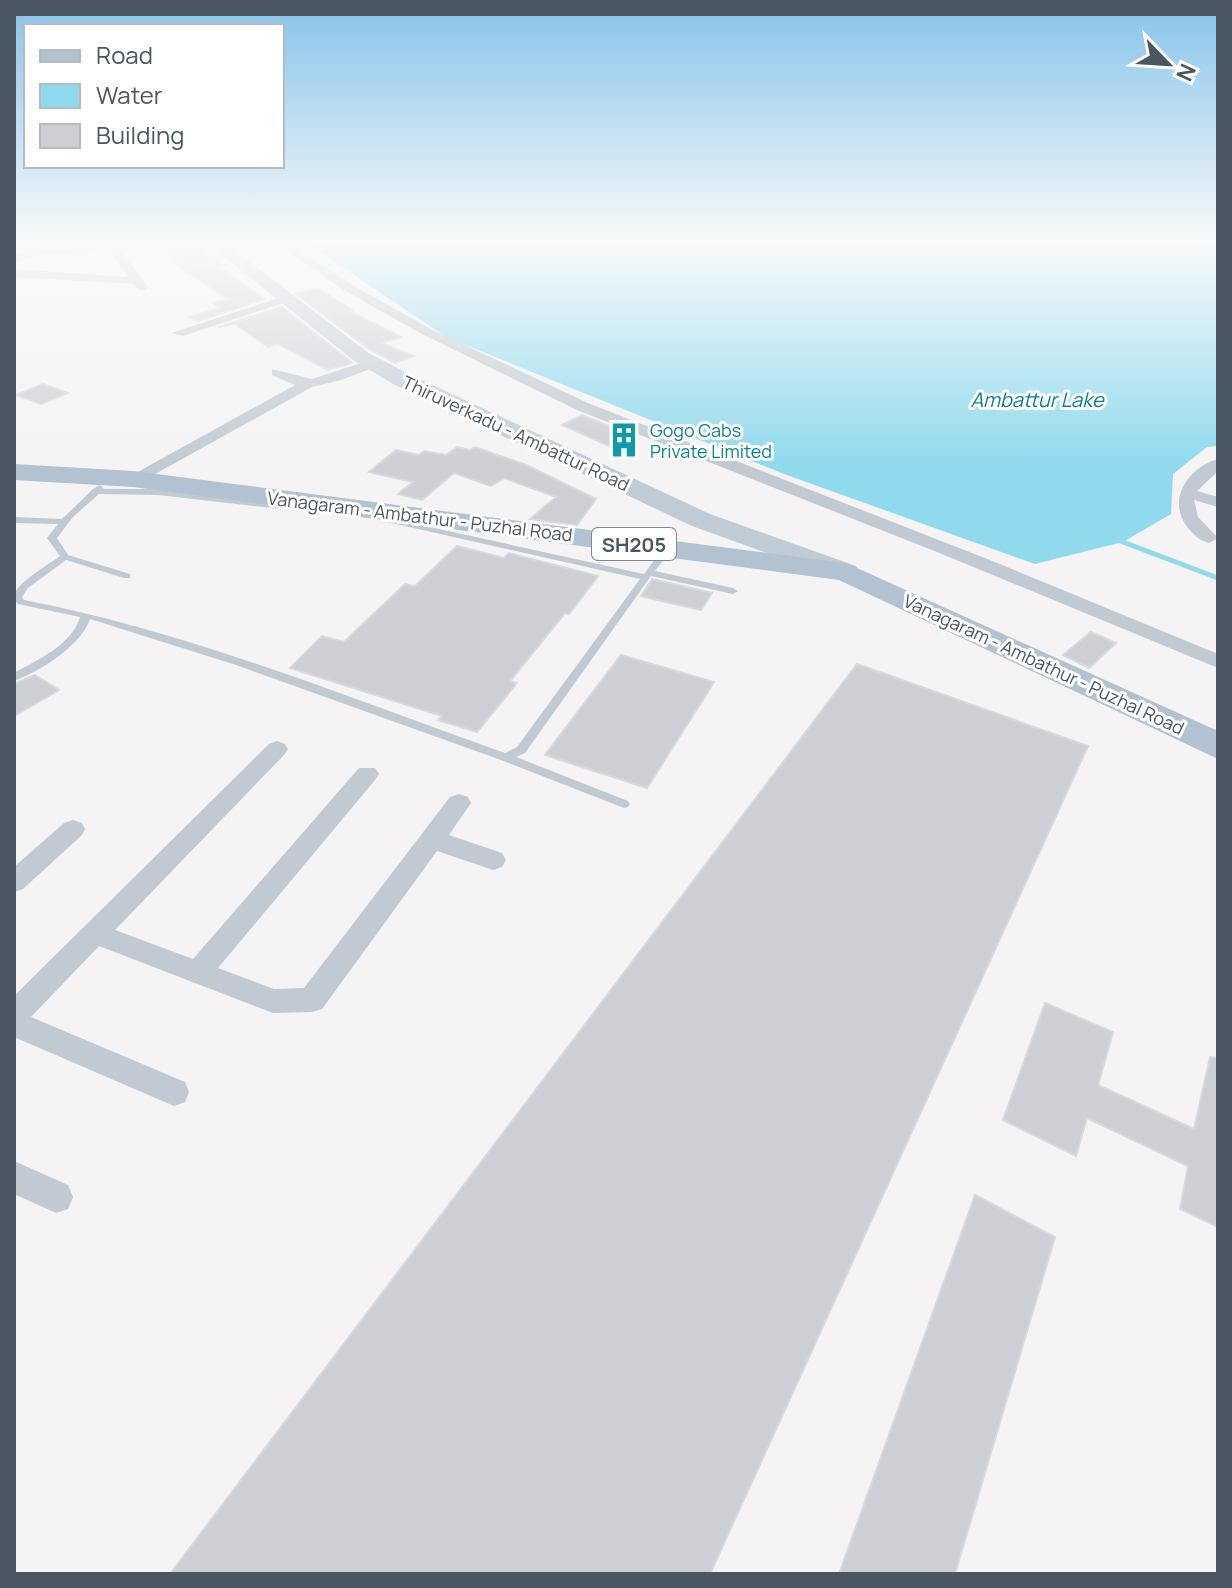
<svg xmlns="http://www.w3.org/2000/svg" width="1232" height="1588" font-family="Manrope,sans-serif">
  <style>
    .water { fill: #90daee }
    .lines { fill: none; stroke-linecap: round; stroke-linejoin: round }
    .stream { stroke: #90daee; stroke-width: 5 }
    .building { fill: #cdcfd5; stroke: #d7d9de; stroke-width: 2 }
    .service { fill: #c1cad2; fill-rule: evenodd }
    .minor { fill: #c1cad2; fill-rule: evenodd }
    .secondary { fill: #c1cbd6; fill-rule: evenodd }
    .primary { fill: #b3c2d1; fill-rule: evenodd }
    .labels { text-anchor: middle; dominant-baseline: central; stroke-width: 6; stroke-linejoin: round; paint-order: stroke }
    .far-culture-label { font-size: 18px; fill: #0d838f; stroke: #fff; text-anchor: start }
    .far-street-label { font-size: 18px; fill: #4a5661; stroke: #fff }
    .far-water-label { font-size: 20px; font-style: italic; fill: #0c7c9b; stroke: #fff }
    .shield { fill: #fff; stroke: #808990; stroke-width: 2 }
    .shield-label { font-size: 20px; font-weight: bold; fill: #4a5661 }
  </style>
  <rect width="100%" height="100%" fill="#f5f3f3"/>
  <path class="water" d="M306 243H1218V446L1207 447 1173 474 1171 514 1123 542 1035 564 784 474 448 338Z"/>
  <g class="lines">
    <path class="stream" d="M1115 539 1218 578"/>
  </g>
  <g class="building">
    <path d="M192 243 224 265 218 266 265 299 199 321 189 317 220 308 212 303 228 299 172 262 178 261 162 250Z"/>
    <path d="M317 288 352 310 349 311 401 337 381 343 414 356 395 363 369 349 296 294Z"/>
    <path d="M282 307 351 362 352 363 328 370 278 344 268 347 235 324 218 327Z"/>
    <path d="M43 384 68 393 41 404 16 395Z"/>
    <path d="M582 415 609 426 638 439 618 450 562 425Z"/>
    <path d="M457 447 470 450 475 447 526 465 596 499 577 525 530 519 556 497 504 478 491 486 454 473 422 500 398 494 413 482 369 472 396 450 419 455 424 451 446 455Z"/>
    <path d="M457 546 504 558 509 553 598 576 569 614 565 613 510 681 517 683 477 732 438 720 442 716 290 668 322 636 344 642 405 584 415 586Z"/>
    <path d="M652 579 712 593 701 610 641 596Z"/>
    <path d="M1091 632 1116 643 1089 668 1063 655Z"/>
    <path d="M621 655 714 682 647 788 545 755Z"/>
    <path d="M857 664 1088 746 710 1574H170Z"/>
    <path d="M35 675 59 690 14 716V684Z"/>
    <path d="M1045 1003 1113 1032 1098 1085 1194 1129 1210 1057 1218 1058V1227L1180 1209 1188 1166 1087 1118 1076 1156 1003 1120Z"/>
    <path d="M975 1195 1055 1237 955 1574H839Z"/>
  </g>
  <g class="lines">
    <path class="service" d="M100 485 104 489H158L289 504 293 507 289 510 158 495 99 494 73 517 57 538 68 555 130 574V578H124L66 560 28 588 22 597 24 600C189 632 347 697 505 753L517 747 640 579 387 522 383 519 384 517 644 574 665 546 668 545 673 548 655 571 733 588 738 591 733 594 651 576 525 753 516 757 628 801 630 804 628 807 624 808 501 760 236 665 90 619C81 646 39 672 14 681V673C37 660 72 645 80 617L18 604C16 602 14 600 14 598 12 585 50 564 60 556L47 538 58 524 14 523V517L62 519 93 489Z"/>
    <g class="minor">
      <path d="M98 243H115L148 287 146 290H138L134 284 14 277V269L128 277 108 249 36 256 14 263V256L34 250Z"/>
      <path d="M274 243H288L356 287 431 329 588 403 990 560 1218 654V668L937 552 577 410 422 334 347 292Z"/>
      <path d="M285 296 295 299 183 336 171 333Z"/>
      <path d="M373 359 380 363 378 366 341 380 312 387 139 483 133 484 125 479 295 385 272 375V369L312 379Z"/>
      <path d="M1218 459V471L1197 491 1218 497V507L1194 500 1198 517 1218 538 1209 543C1200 541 1194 535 1188 528 1166 501 1187 468 1218 459Z"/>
      <path d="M277 741 285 744 288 749 285 754 115 930 193 959 359 768H375L379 774 375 780 218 968 274 989 304 988 450 797 459 794 468 797 471 803 449 835 502 853 506 860 502 867 493 870 437 851 322 1009 312 1012 273 1013 99 946 31 1017 185 1082 189 1092 185 1102 174 1106 14 1037V996L269 744Z"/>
      <path d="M73 820 82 823 85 829 82 835 23 889 14 892V867L64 823Z"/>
      <path d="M14 1161 68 1185 73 1197 68 1209 56 1213 14 1194Z"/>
    </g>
    <path class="secondary" d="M207 243H225L367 352 409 374 710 514 856 566 860 572 856 578 846 580 836 578 692 526 393 384 353 360Z"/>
    <path class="primary" d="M14 464 133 471 846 563 1218 731V759L839 580 133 487 14 480Z"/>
  </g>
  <linearGradient id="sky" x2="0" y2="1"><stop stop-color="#85c3ea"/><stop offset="0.52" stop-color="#fafafa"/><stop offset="1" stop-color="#fafafa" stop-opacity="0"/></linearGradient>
  <rect width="1232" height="465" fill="url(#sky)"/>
  <defs>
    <g id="building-bare" transform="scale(2.76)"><path d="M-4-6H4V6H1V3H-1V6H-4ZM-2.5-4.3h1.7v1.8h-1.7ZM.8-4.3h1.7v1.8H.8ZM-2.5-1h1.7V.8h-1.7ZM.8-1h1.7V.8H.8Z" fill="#0f9aa8" stroke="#fff" stroke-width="2.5" paint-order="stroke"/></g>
  </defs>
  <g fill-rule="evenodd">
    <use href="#building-bare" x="624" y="440"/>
  </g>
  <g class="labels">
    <g class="far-culture-label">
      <text x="650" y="430">Gogo Cabs<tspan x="650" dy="21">Private Limited</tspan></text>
    </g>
    <g class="far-street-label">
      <text transform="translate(516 433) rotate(25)">Thiruverkadu - Ambattur Road</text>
      <text transform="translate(420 516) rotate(7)">Vanagaram - Ambathur - Puzhal Road</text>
      <text transform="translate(1044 664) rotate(25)">Vanagaram - Ambathur - Puzhal Road</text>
    </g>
    <g class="far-water-label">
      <text x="1037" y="399">Ambattur Lake</text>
    </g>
    <rect class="shield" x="592" y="528" width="84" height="32" rx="6"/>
    <g class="shield-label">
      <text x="634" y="544">SH205</text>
    </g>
  </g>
  <rect width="1232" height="1588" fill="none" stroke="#4a5661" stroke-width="32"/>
  <rect x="24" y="24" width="260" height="144" fill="#ffffff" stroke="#b7bbc0" stroke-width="2"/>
  <rect x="40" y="50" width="40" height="12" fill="#b3c2d1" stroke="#b7bbc0" stroke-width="2"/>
  <text x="96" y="64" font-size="24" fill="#4a5661">Road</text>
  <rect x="40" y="84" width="40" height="24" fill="#90daee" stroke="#b7bbc0" stroke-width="2"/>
  <text x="96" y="104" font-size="24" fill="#4a5661">Water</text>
  <rect x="40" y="124" width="40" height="24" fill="#cdcfd5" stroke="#b7bbc0" stroke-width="2"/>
  <text x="96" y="144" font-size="24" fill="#4a5661">Building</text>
  <g transform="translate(1168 64) rotate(115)" stroke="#ffffff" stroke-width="6" paint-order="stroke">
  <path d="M0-6L14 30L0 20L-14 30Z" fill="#4a5661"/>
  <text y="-12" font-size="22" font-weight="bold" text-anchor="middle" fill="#4a5661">N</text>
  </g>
</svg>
